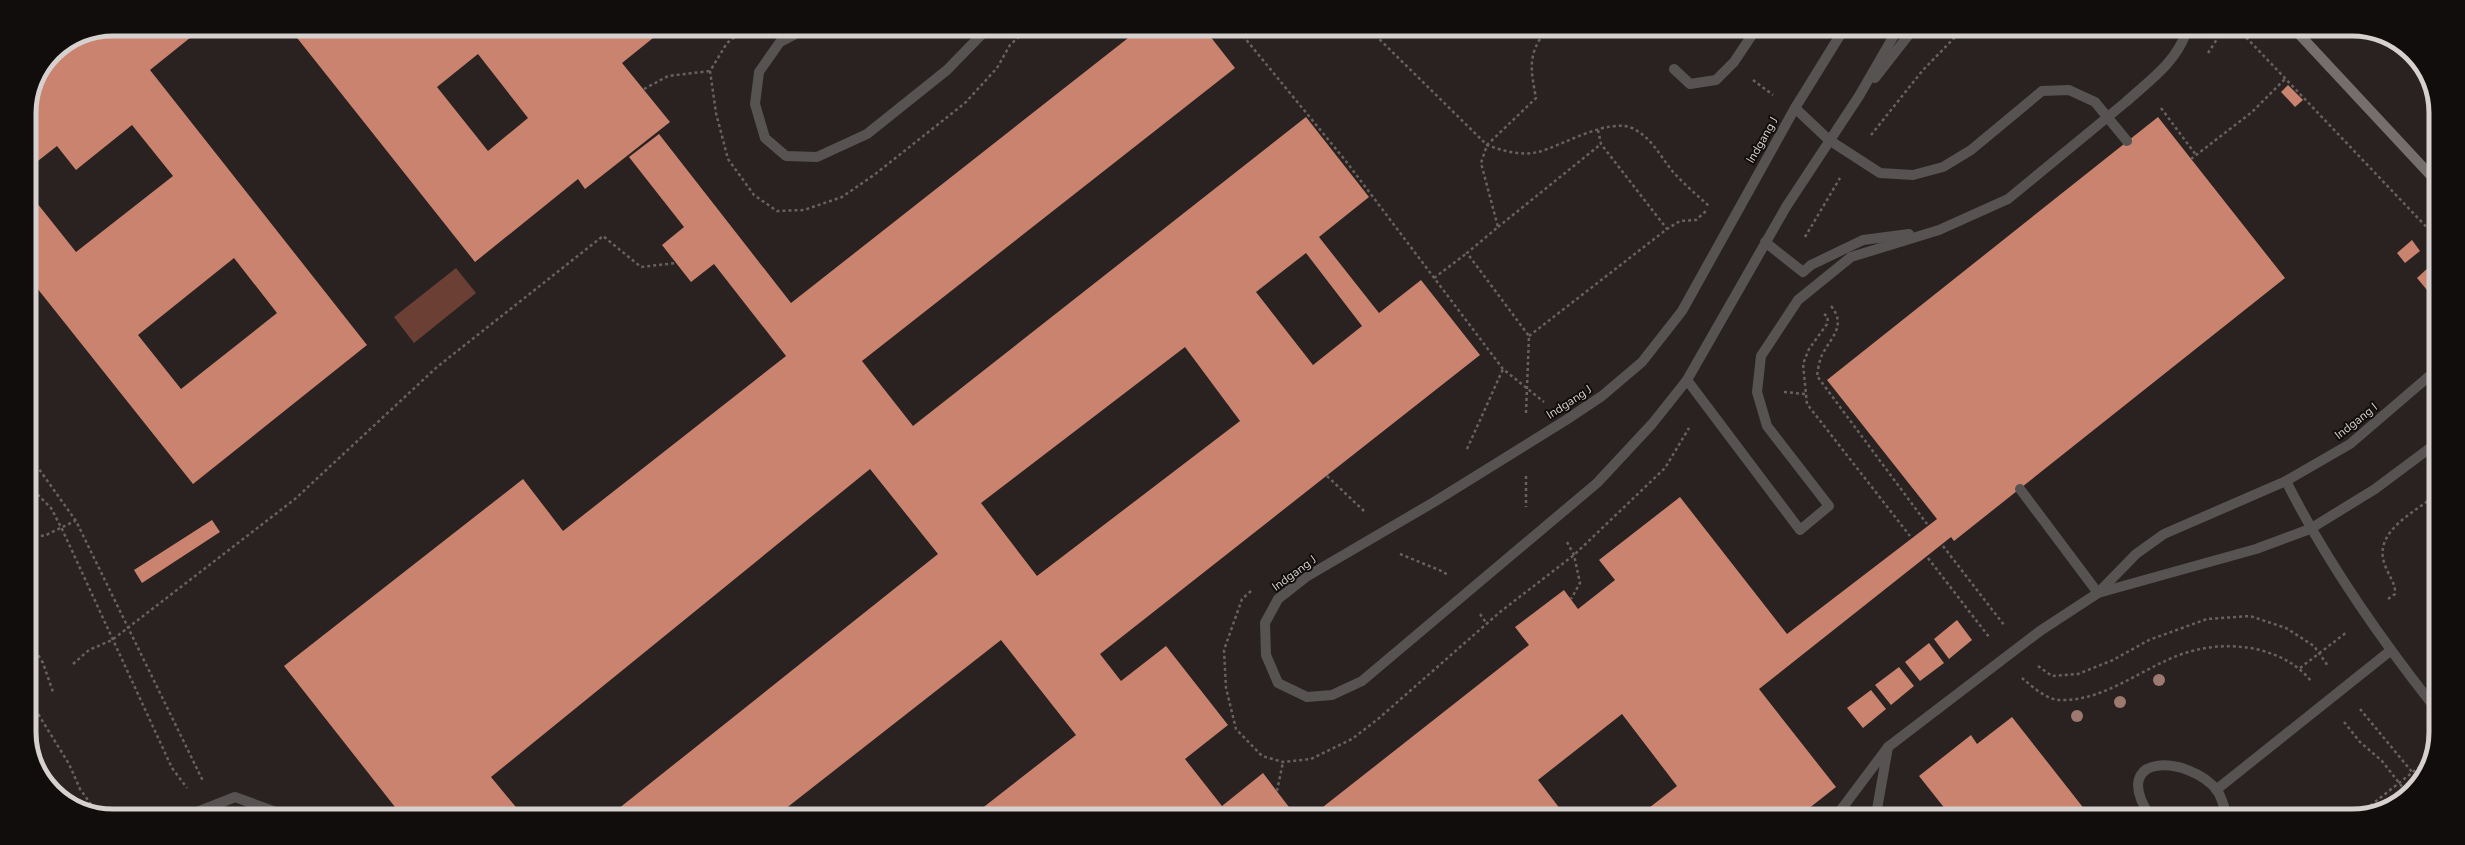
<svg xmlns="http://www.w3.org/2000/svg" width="2465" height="845" font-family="'Nunito Sans',sans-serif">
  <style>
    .green { fill: #6b3f33 }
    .building { fill: #ca836f; fill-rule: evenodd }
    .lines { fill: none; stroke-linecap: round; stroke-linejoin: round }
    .path { stroke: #67615f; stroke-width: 2.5; stroke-dasharray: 3 3; stroke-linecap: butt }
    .lane { stroke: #575352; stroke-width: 10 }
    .secondary { stroke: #746e6c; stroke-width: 10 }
    .lane-bridge { stroke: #575352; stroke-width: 10 }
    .tree { fill: #9d796f }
    .labels { text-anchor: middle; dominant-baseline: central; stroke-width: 4; stroke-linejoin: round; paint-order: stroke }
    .street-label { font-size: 12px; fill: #d6d1cf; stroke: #100d0c }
    .rim { fill: none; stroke: #d6d1cf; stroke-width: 5 }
  </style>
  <rect width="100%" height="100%" fill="#292220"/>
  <path class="green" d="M456 268 476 293 414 343 394 317Z"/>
  <g class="building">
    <path d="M113 29H201L150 70 367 345 193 484 29 278V193L76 252 173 176 132 125 76 170 57 146 29 168V108L38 76 54 54 81 35ZM234 258 277 313 181 389 138 335Z"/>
    <path d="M290 29 663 30 622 63 670 122 585 189 578 179 475 262ZM478 54 528 118 488 151 437 87Z"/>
    <path d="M1137 31H1206L1235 68 862 361 913 426 1306 117 1369 197 1319 237 1379 313 1421 280 1480 355 1100 654 1121 681 1166 646 1228 725 1185 759 1222 806 1263 773 1292 811 1289 814H1142L1140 811 1136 814 976 813 1076 735 1001 640 780 813H613L938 554 870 469 491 777 520 812H388L395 807 284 666 523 479 563 531 786 356 714 264 691 282 662 245 684 227 629 157 659 134 791 303ZM1306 253 1362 326 1313 365 1256 292ZM1185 347 1240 421 1037 576 981 503Z"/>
    <path d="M2288 85 2303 100 2295 107 2281 92Z"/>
    <path d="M2158 117 2285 278 1954 541 1951 537 1759 689 1836 787 1803 813 1805 815H1640L1677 786 1622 714 1538 780 1564 814H1314L1529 645 1515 627 1564 590 1578 609 1615 580 1599 560 1680 497 1787 634 1937 519 1827 380Z"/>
    <path d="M2412 240 2420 251 2405 263 2397 253Z"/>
    <path d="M2430 266 2435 271V293L2432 296 2417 278Z"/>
    <path d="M212 520 220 532 142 583 134 570Z"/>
    <path d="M1957 620 1972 640 1949 659 1934 639Z"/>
    <path d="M1929 643 1944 663 1920 681 1905 662Z"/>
    <path d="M1899 667 1914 686 1891 705 1875 685Z"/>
    <path d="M1871 690 1886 709 1863 728 1847 708Z"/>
    <path d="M2012 717 2089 815H1950L1919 776 1971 735 1977 744Z"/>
  </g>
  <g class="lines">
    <g class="path">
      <path d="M744 30 727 43 710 71 716 113 728 159 754 195 777 211 804 210 842 197 874 175 965 103 997 68 1010 45 1025 31"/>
      <path d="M1239 31 1345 160 1503 369 1544 402"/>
      <path d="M1371 31 1487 145C1503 151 1521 156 1538 152 1562 146 1610 116 1634 129 1653 139 1661 158 1674 173 1685 185 1698 196 1710 207"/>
      <path d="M2242 33 2435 236"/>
      <path d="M2208 53 2221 33"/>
      <path d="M1753 80 1773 95"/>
      <path d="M644 89 668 76 710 71"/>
      <path d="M2161 108 2196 155"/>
      <path d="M1598 130 1601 144 1667 229"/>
      <path d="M1871 135 1923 70 1959 33"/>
      <path d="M2191 159 2252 112 2286 78"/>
      <path d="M1498 227 1601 144"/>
      <path d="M1805 237 1840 178"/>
      <path d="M1434 278 1467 253"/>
      <path d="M1831 306C1847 326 1831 337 1822 355 1819 361 1818 370 1817 376L1927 524"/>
      <path d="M1824 314 1828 317 1827 324 1809 349 1803 364 1807 404 1910 536"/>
      <path d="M1529 336 1667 229 1680 221 1696 220 1706 211"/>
      <path d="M1784 392 1805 394"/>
      <path d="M1526 413 1529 336 1467 253 1498 227 1481 163 1487 145 1536 98C1531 71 1527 55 1545 32"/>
      <path d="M1467 449 1503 369"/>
      <path d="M29 455 76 521 203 781"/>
      <path d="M1327 476 1364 511"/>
      <path d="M1526 476V507"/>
      <path d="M29 486 51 508 62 529 172 768 187 788"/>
      <path d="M29 534 44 536 75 521"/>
      <path d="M1567 542 1574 555 1580 583 1571 599"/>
      <path d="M1943 546 2004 625"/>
      <path d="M1400 554 1444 572 1447 575"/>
      <path d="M1928 558 1989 637"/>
      <path d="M1251 591 1242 599 1224 650 1226 688 1236 729 1262 756 1283 762 1311 759 1352 739 1378 719 1500 612 1574 555 1665 468 1689 428"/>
      <path d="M2388 599 2395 594C2396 583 2388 575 2385 565 2372 533 2413 513 2433 497"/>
      <path d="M1480 614 1487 624"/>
      <path d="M29 640 43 663 53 692"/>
      <path d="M73 664 89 650 112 640 295 499 437 367 603 236 641 267 676 263"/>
      <path d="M2038 666 2052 676 2078 674 2113 660 2149 640 2207 619 2250 616 2286 628 2314 646 2328 666"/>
      <path d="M2300 668 2347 632"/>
      <path d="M2022 678C2033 687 2046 700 2061 700 2098 701 2131 677 2163 662 2193 647 2227 642 2260 650 2281 656 2297 664 2311 681"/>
      <path d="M32 704 69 764 80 789 93 807"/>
      <path d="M2360 709 2417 778"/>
      <path d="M2344 722 2360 742 2382 761 2407 793"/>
      <path d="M1277 791 1283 762"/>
      <path d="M2361 813 2432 757"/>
    </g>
    <g class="lane">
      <path d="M803 30 780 42 759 72 755 104 765 138 786 156 817 157 867 134 947 70 985 31"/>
      <path d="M1842 32 1795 108 1682 311 1642 362 1602 396 1566 420 1434 502 1306 577 1278 599 1265 623 1266 655 1278 683 1307 697 1332 695 1362 681 1597 483 1652 424 1687 380 1786 207 1859 96 1896 32"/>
      <path d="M1674 69 1690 84 1716 80 1734 62 1754 32"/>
      <path d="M1875 78 1911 32"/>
      <path d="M2127 101C2150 80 2175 63 2186 33"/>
      <path d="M1795 108 1829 140 1880 173 1913 175 1943 167 1971 150 2042 91 2069 90 2095 102 2127 141"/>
      <path d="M1765 242 1803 272 1811 265 1863 240 1909 234"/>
      <path d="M1687 380 1800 530 1829 506 1767 426 1757 392 1761 356 1798 300 1851 257 1939 230 2008 199 2087 134"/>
      <path d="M2286 481C2326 561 2377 634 2432 704"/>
      <path d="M2020 489 2098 593"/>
      <path d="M2098 593 2256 549 2310 529 2375 489 2434 445"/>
      <path d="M1888 747 2040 631 2098 593 2136 554 2164 534 2286 481 2350 444 2434 372"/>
      <path d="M2216 790 2390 651"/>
      <path d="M197 812 235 797 276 812"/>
      <path d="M1837 815 1888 747 1876 815"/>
      <path d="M2150 816C2108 752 2188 755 2217 790 2222 798 2224 807 2227 816"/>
    </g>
    <path class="secondary" d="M2298 33 2435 180"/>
    <path class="lane-bridge" d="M2087 134 2127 101"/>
  </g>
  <g class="tree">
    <circle cx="2159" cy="680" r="6"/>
    <circle cx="2120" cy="702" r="6"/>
    <circle cx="2077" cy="716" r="6"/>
  </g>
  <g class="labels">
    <g class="street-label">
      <text transform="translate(1762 140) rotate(-60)">Indgang J</text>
      <text transform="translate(1569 402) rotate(-33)">Indgang J</text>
      <text transform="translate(2356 421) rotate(-38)">Indgang I</text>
      <text transform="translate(1294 573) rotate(-36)">Indgang J</text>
    </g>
  </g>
  <path d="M0 0H2465V845H0ZM113 36H2352A77 77 0 0 1 2429 113V732A77 77 0 0 1 2352 809H113A77 77 0 0 1 36 732V113A77 77 0 0 1 113 36Z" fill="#100d0c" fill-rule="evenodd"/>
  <path class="rim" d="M113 36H2352A77 77 0 0 1 2429 113V732A77 77 0 0 1 2352 809H113A77 77 0 0 1 36 732V113A77 77 0 0 1 113 36Z"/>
</svg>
